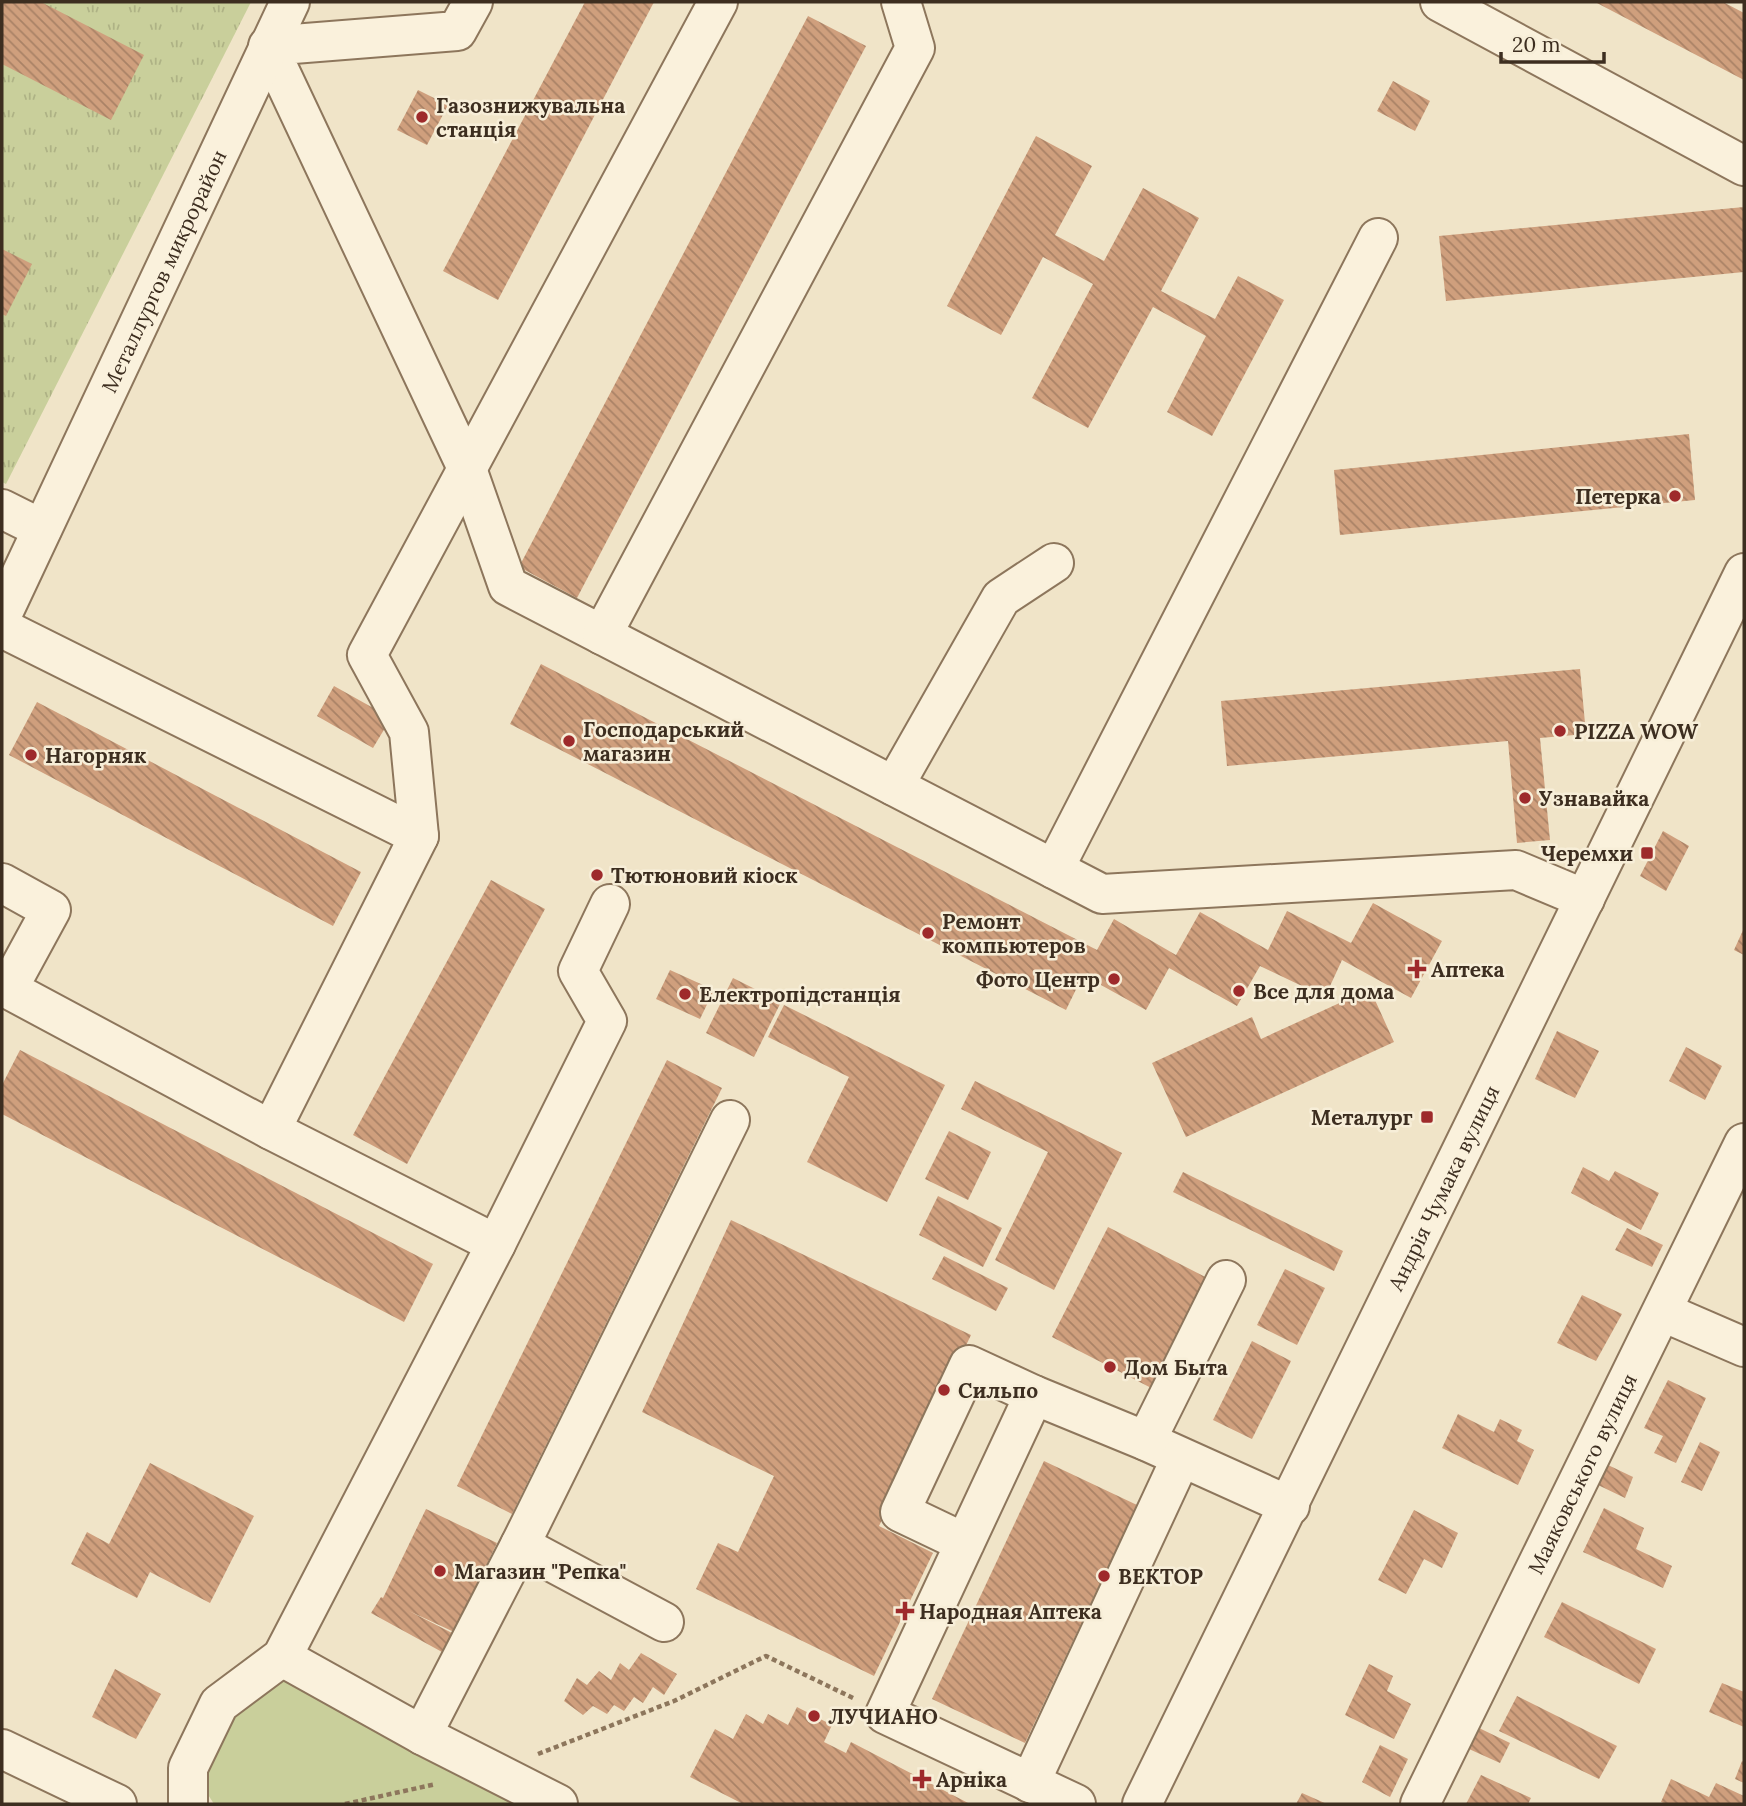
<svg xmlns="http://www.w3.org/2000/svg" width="1746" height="1806" font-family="Lora,serif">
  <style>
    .grass { fill: #c9cf9b }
    .park { fill: url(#park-tufts) }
    .building { fill: url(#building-back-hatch) }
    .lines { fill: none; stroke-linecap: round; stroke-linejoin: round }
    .minor-casing { stroke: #8d765c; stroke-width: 42 }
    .path { stroke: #8d765c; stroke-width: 4.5; stroke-dasharray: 5 3.5; stroke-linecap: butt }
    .minor { stroke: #faf1dc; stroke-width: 38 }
    .poi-dot { fill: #9e2a2b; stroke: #f7eed8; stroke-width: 2.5 }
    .labels { text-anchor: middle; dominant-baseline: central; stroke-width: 5; stroke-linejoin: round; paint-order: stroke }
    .poi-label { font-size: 21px; font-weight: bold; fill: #3d2e20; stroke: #f7eed8; text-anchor: start }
    .street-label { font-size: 21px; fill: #3d2e20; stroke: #f7eed8 }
  </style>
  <defs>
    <pattern id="park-tufts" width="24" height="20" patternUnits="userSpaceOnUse" patternTransform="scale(1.75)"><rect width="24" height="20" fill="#c9cf9b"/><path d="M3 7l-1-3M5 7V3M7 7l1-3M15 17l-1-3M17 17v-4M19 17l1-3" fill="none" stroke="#aeb285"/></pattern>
    <pattern id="building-back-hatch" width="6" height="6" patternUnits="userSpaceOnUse" patternTransform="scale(1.75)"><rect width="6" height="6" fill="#cf9f7d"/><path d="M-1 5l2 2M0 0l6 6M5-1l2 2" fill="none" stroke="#a98266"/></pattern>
  </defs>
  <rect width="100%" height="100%" fill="#f0e4c8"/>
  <path class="grass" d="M265 1677 288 1681 532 1804H214L205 1790 203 1773 238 1696Z"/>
  <path class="park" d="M2 2H251L6 484 2 482Z"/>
  <g class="building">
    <path d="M2 2H41L144 55 111 120 2 64Z"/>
    <path d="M585 2H654L498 300 443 271Z"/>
    <path d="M1595 2H1723L1744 13V80Z"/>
    <path d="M808 16 866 46 577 598 519 567Z"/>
    <path d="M1393 81 1430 101 1415 131 1377 111Z"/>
    <path d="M418 90 448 105 427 145 397 130Z"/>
    <path d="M1036 136 1092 166 1055 235 1104 261 1143 188 1199 218 1161 291 1215 319 1238 276 1284 300 1212 436 1167 412 1206 336 1153 307 1088 428 1032 398 1093 284 1043 257 1001 335 947 306Z"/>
    <path d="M1744 207V272L1446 301 1439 236Z"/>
    <path d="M2 249 32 264 6 316 2 314Z"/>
    <path d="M1689 434 1695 500 1340 535 1334 470Z"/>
    <path d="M541 664 1097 950 1114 919 1176 955 1200 912 1268 950 1287 911 1351 943 1373 903 1442 941 1411 998 1342 960 1325 997 1260 966 1237 1006 1169 968 1146 1010 1083 975 1066 1010 510 724Z"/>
    <path d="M1580 669 1586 734 1540 738 1550 840 1517 843 1508 741 1227 766 1221 701Z"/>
    <path d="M334 686 391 718 373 748 317 716Z"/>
    <path d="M37 702 361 872 333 926 9 755Z"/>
    <path d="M1663 831 1689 846 1666 891 1640 876Z"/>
    <path d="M491 880 545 909 407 1164 353 1135Z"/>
    <path d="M1744 928V955L1734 950Z"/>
    <path d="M670 970 714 990 700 1019 656 999Z"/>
    <path d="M733 978 781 1002 754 1057 706 1033Z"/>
    <path d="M1370 989 1394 1042 1186 1137 1152 1063 1252 1017 1261 1039Z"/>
    <path d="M784 1005 945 1085 887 1202 807 1162 849 1077 768 1037Z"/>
    <path d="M1557 1031 1599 1051 1575 1098 1535 1079Z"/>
    <path d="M1686 1047 1722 1066 1705 1100 1669 1081Z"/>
    <path d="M20 1050 433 1264 404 1322 2 1114V1085Z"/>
    <path d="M667 1060 722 1088 512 1514 457 1486Z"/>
    <path d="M975 1081 1122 1153 1054 1290 995 1260 1048 1152 961 1109Z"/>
    <path d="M949 1131 991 1152 968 1200 925 1179Z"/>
    <path d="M1583 1167 1609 1181 1615 1171 1659 1193 1641 1230 1571 1193Z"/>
    <path d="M1183 1172 1343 1251 1334 1271 1173 1192Z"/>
    <path d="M938 1196 1002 1228 983 1267 919 1235Z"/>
    <path d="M731 1220 971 1335 879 1526 933 1553 874 1676 696 1589 718 1543 738 1552 774 1476 642 1412Z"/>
    <path d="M1108 1227 1217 1283 1161 1393 1052 1337Z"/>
    <path d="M1627 1228 1663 1245 1652 1267 1615 1250Z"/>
    <path d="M944 1256 1008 1288 996 1311 932 1279Z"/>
    <path d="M1285 1269 1325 1288 1297 1345 1257 1325Z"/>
    <path d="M1582 1295 1622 1314 1596 1361 1557 1343Z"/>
    <path d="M1252 1341 1291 1361 1252 1439 1213 1420Z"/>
    <path d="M1668 1380 1706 1398 1676 1463 1654 1453 1663 1436 1644 1428Z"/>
    <path d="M1458 1414 1494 1432 1500 1419 1522 1430 1517 1441 1534 1450 1518 1485 1442 1448Z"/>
    <path d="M1700 1442 1720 1452 1702 1491 1681 1482Z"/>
    <path d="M1044 1461 1137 1505 1025 1743 932 1699Z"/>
    <path d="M150 1463 254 1516 210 1603 150 1572 137 1598 71 1564 87 1532 109 1544Z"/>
    <path d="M1608 1465 1633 1477 1625 1498 1598 1485Z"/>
    <path d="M1604 1508 1644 1528 1636 1549 1672 1566 1663 1588 1583 1552Z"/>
    <path d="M426 1509 497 1543 454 1632 409 1611 452 1633 442 1652 371 1613 381 1597 383 1598Z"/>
    <path d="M1414 1510 1458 1533 1442 1568 1424 1559 1406 1594 1378 1580Z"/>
    <path d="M1562 1602 1656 1649 1639 1684 1544 1637Z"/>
    <path d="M641 1653 677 1674 664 1695 653 1687 643 1703 634 1697 624 1711 614 1705 607 1714 593 1706 583 1715 564 1701 577 1678 587 1685 599 1671 611 1680 620 1663 629 1670Z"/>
    <path d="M1369 1664 1393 1676 1387 1691 1411 1704 1394 1739 1345 1715Z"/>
    <path d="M115 1669 161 1694 136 1739 92 1717Z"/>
    <path d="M1722 1683 1744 1692V1727L1709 1712Z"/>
    <path d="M1517 1696 1617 1746 1599 1779 1499 1731Z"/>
    <path d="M797 1707 832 1725 824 1742 846 1753 851 1742 970 1804H743L690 1777 715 1729 733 1739 746 1714 763 1724 768 1714 788 1725Z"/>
    <path d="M1479 1728 1510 1743 1500 1763 1469 1749Z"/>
    <path d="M1380 1745 1408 1759 1390 1797 1362 1782Z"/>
    <path d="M1742 1761 1744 1762V1783L1735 1779Z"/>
    <path d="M1481 1775 1531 1798 1528 1804H1466Z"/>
    <path d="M1671 1779 1709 1797 1716 1783 1744 1796V1804H1666L1661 1802Z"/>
    <path d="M1302 1793 1327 1804H1296Z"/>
  </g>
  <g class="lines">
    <g class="minor-casing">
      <g id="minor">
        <path d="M473 2 457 31 268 46 466 466 508 586 1102 894 1516 870 1585 899"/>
        <path d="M1440 2 1744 166"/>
        <path d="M2 509 42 529"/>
        <path id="s1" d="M2 615 290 2"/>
        <path d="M2 628 419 836"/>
        <path d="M602 635 915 48 901 2"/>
        <path d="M894 786 1001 598 1054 563"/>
        <path d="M1054 869 1378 238"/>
        <path d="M2 883 51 910 8 989 271 1130 496 1244 282 1657 219 1704 188 1768V1804"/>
        <path d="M271 1130 419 836 409 732 367 655 718 2"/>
        <path d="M496 1244 607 1021 578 971 610 904"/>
        <path d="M1663 1312 1744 1347"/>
        <path d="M1034 1395 1146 1441 1290 1506"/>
        <path d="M1146 1441 1226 1280"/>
        <path d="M965 1543 900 1512 969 1365 1034 1395 885 1714 1076 1804"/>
        <path d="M520 1545 664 1622"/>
        <path d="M282 1657 422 1735 558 1804"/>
        <path d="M422 1735 520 1545 730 1120"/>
        <path d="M2 1749 117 1804"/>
        <path d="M1030 1783 1181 1458"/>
        <path id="s2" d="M1142 1804 1744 573"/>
        <path id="s3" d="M1420 1804 1744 1143"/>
      </g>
    </g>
    <g class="path">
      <path d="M538 1754 674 1701 766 1656 853 1698"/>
      <path d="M345 1804 436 1784"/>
    </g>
    <use href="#minor" class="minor"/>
  </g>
  <g class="poi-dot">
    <circle cx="422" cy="117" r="7"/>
    <circle cx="1675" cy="496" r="7"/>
    <circle cx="1560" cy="731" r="7"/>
    <circle cx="569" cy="741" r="7"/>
    <circle cx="31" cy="755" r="7"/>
    <circle cx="1525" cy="798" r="7"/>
    <rect x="1640" y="846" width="14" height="14" rx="3.5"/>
    <circle cx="597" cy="875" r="7"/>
    <circle cx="928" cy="933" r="7"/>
    <path d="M1413.5 958.5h7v7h7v7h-7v7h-7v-7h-7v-7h7z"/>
    <circle cx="1114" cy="979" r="7"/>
    <circle cx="1239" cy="991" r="7"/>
    <circle cx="685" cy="994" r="7"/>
    <rect x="1420" y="1110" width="14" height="14" rx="3.5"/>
    <circle cx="1110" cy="1367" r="7"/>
    <circle cx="944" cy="1390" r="7"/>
    <circle cx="440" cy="1571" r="7"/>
    <circle cx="1104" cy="1576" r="7"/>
    <path d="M901.5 1600.5h7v7h7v7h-7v7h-7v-7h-7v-7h7z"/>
    <circle cx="814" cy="1716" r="7"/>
    <path d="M918.5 1768.5h7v7h7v7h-7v7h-7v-7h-7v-7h7z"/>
  </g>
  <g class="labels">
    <g class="poi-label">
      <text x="436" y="105">Газознижувальна<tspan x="436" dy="24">станція</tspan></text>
      <text x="1661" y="496" text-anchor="end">Петерка</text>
      <text x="583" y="729">Господарський<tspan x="583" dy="24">магазин</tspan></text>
      <text x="1574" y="731">PIZZA WOW</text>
      <text x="45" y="755">Нагорняк</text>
      <text x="1539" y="798">Узнавайка</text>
      <text x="1633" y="853" text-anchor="end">Черемхи</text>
      <text x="611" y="875">Тютюновий кіоск</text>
      <text x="942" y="921">Ремонт<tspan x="942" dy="24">компьютеров</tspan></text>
      <text x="1431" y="969">Аптека</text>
      <text x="1100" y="979" text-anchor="end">Фото Центр</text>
      <text x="1253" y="991">Все для дома</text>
      <text x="699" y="994">Електропідстанція</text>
      <text x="1413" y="1117" text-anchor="end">Металург</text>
      <text x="1124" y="1367">Дом Быта</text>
      <text x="958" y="1390">Сильпо</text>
      <text x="454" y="1571">Магазин "Репка"</text>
      <text x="1118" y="1576">ВЕКТОР</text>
      <text x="919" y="1611">Народная Аптека</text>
      <text x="828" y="1716">ЛУЧИАНО</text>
      <text x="936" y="1779">Арніка</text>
    </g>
    <g class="street-label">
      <text stroke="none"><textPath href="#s1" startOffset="380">Металлургов микрорайон</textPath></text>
      <text stroke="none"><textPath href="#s2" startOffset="686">Андрія Чумака вулиця</textPath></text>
      <text stroke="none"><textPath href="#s3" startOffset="368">Маяковського вулиця</textPath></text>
    </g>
  </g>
  <rect width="1746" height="1806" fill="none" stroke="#3d2e20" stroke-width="7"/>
  <path d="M1501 52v10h103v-10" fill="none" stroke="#3d2e20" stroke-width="3.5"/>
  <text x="1512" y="52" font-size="21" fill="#3d2e20" stroke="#f7eed8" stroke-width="5" paint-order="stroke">20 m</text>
</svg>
